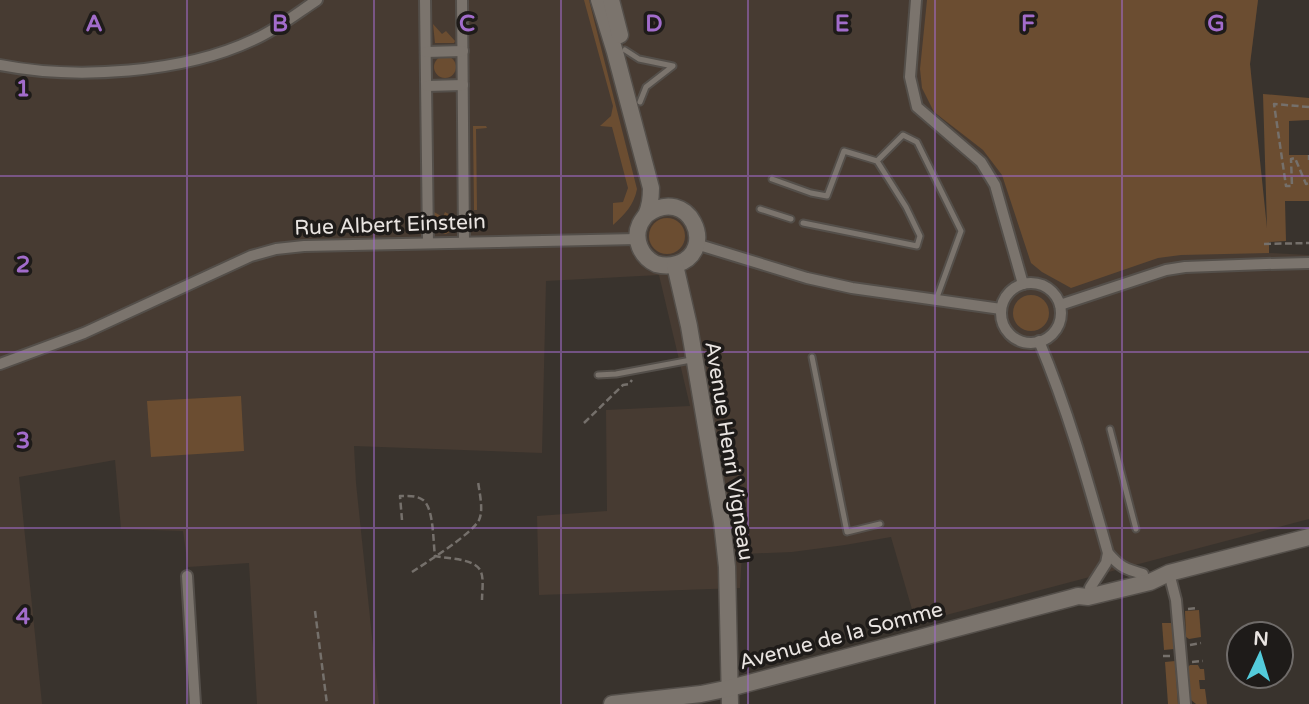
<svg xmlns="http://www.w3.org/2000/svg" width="1309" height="704" font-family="'Varela Round',sans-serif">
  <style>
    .built { fill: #473b32 }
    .green { fill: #6b4d31 }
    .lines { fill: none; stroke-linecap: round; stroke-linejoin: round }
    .lane-casing { stroke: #544f4a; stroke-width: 9 }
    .street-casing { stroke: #544f4a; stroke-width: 14 }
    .secondary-casing { stroke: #544f4a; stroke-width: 19 }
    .path { stroke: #75706b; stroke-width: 2.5; stroke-dasharray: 7 3.5; stroke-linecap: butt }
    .lane { stroke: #7b746d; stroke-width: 5 }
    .street { stroke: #7b746d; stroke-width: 10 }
    .secondary { stroke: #7b746d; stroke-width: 16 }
    .grid { fill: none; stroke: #a26ccb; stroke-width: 2; stroke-opacity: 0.55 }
    .labels { text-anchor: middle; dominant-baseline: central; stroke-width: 7; stroke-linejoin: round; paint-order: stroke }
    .street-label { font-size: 21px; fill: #e9e4e1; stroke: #1e1b19 }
    .grid-label { font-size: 23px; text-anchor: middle; font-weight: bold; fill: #a26ccb; stroke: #1e1b19; stroke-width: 7; stroke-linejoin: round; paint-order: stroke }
  </style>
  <rect width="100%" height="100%" fill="#39332d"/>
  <path class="built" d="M0 0H1258L1250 64 1264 244 1269 253 1309 255V519L916 623 891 537 845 545 792 552 742 554 740 588 539 595 537 516 607 511 606 410 690 406 659 275 546 281 542 453 354 446 356 483 379 704H257L249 563 188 567 183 531 121 529 115 460 19 477 42 704H0Z"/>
  <g class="green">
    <path d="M584 0H589L595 24 637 189C634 205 625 214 613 225V203L623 202 628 188 612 127 600 126 611 116 613 106Z"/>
    <path d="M927 0H1258L1250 64 1267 228 1263 94 1309 98V120L1289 121V155H1309V201H1285L1286 241 1269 242V253L1181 255 1158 258 1071 288 1042 272 1031 263 1002 175 983 150 934 112 922 88 920 69Z"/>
    <path d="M433 24 442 34 446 31 455 41 454 43H435Z"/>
    <circle cx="445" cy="67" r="11"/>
    <path d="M473 126H486L487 128 476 129 477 210H474Z"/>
    <path d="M434 212 443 217 445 212 456 218 455 229 446 234C434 231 434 223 434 212Z"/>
    <circle cx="667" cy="236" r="18"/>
    <circle cx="1031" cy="313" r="18"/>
    <path d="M241 396 244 451 151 457 147 401Z"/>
    <path d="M1199 610 1201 637 1189 639 1186 637 1185 611Z"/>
    <path d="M1162 623H1172L1174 649 1164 650Z"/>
    <path d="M1175 661 1178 704H1168L1165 662Z"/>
    <path d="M1190 665H1198L1200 669H1204L1205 680H1199L1200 689H1205L1207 704H1196L1191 700 1188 667Z"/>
  </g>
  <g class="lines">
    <g class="lane-casing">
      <g id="lane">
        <path d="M625 50 639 59 673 66 646 87 640 102"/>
        <path d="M877 161 903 135 917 142 961 231 936 300"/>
        <path d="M772 179 811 193 827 196 844 151 877 161 906 207 920 236 917 246 803 223"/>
        <path d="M760 209 791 219"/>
        <path d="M812 357 847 532 880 524"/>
        <path d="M598 375 616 374 691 360"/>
        <path d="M1110 429 1136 529"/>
      </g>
    </g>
    <g class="street-casing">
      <g id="street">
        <path d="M425 0 428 243"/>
        <path d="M462 0 464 242"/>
        <path d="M916 0 910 77 917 107 981 162 995 185 1023 284"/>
        <path d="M426 52 463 51"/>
        <path d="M0 65C76 80 183 73 253 40 276 30 296 14 317 0"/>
        <path d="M427 86 463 85"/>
        <path d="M696 244 807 278 852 288 1001 309"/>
        <circle cx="1031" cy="313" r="30"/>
        <path d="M1060 305 1166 270 1185 267 1266 264 1309 263"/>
        <path d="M1039 341C1068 410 1088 482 1108 553 1120 567 1125 569 1143 574"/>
        <path d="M0 364 84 333 251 256 276 249 304 246 637 239"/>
        <path d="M1169 573 1176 600 1185 704"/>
        <path d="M187 576 195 704"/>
        <path d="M1090 588 1106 563 1108 553"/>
      </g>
    </g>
    <g class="secondary-casing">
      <g id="secondary">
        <path d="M599 0 615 52 651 188C651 197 650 207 646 215 644 218 642 220 640 224 633 239 641 257 656 264 663 266 670 266 677 264 719 251 689 183 646 215"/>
        <path d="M611 0 620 35"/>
        <path d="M675 265 689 326 722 522 727 567 730 704"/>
        <path d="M612 704 701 694 730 688 1071 598 1078 596 1088 597 1150 582 1169 573 1309 537"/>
      </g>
    </g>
    <g class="path">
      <path d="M1309 107 1274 104 1286 186H1292L1291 159 1295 158 1306 184 1309 183"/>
      <path d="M1309 155V160"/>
      <path d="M1264 244 1309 243"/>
      <path d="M584 423 623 385 629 384 632 380"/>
      <path d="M402 520 400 496C408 496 416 495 423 500 434 508 433 542 435 556 447 559 476 558 481 572 484 579 482 592 482 600"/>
      <path d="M412 572C427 562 472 534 479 520 484 510 479 491 478 481"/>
      <path d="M1188 609 1198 608"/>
      <path d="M315 611 327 704"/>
      <path d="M1190 645 1201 643"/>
      <path d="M1163 656H1170"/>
      <path d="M1192 662 1203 661"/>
    </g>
    <use href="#lane" class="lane"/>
    <use href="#street" class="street"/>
    <use href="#secondary" class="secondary"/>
  </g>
  <path class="grid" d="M187 0V704M374 0V704M561 0V704M748 0V704M935 0V704M1122 0V704M0 176H1309M0 352H1309M0 528H1309"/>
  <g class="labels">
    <g class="street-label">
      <text transform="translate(390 225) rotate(-2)">Rue Albert Einstein</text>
      <text transform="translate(729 451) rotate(81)">Avenue Henri Vigneau</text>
      <text transform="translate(841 636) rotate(-15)">Avenue de la Somme</text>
    </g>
  </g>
  <g class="grid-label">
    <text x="94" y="31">A</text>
    <text x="280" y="31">B</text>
    <text x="467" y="31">C</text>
    <text x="654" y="31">D</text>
    <text x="842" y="31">E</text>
    <text x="1028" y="31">F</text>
    <text x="1216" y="31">G</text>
    <text x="23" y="96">1</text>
    <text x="23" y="272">2</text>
    <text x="23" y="448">3</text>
    <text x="23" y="624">4</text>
  </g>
  <g transform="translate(1260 655) rotate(4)"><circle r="33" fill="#1e1b19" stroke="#6f6b69" stroke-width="2"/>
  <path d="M0-5L12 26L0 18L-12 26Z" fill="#53cbdb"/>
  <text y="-10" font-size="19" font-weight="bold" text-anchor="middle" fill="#e9e4e1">N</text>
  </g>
</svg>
